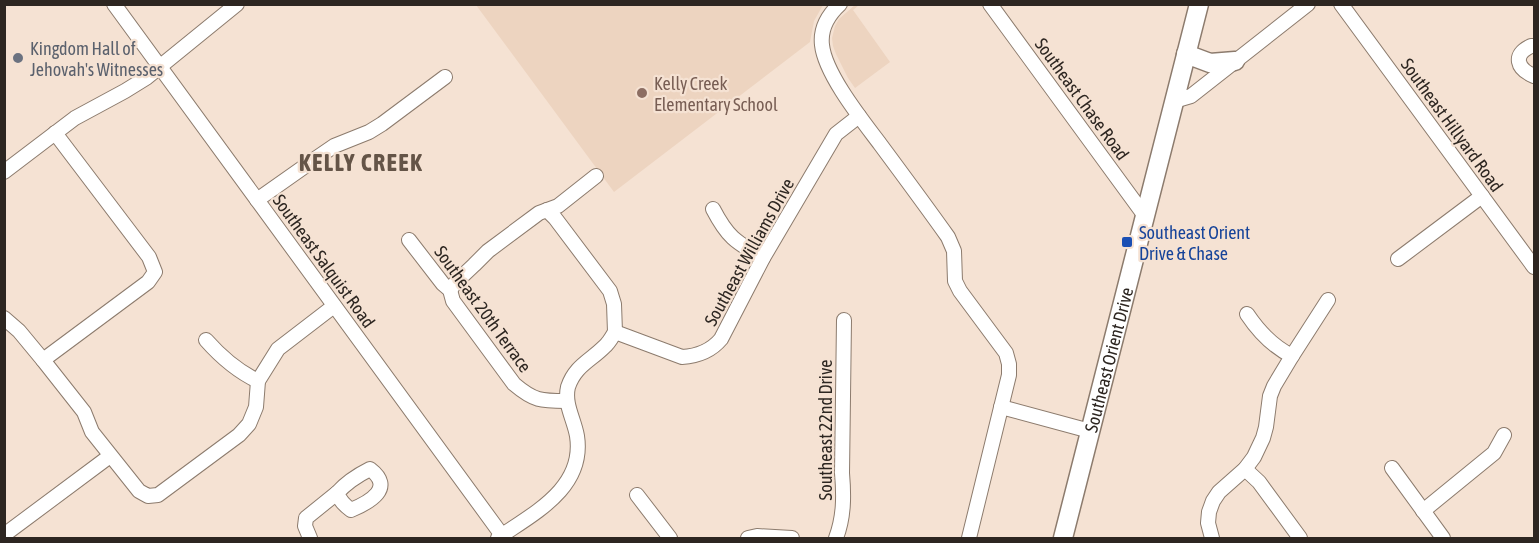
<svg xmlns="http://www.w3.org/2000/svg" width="1539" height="543" font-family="'Asap Condensed',sans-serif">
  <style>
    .built { fill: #edd4c0 }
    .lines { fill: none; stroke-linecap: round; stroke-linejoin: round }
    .minor-casing { stroke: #8c7b6d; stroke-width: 16 }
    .major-casing { stroke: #8c7b6d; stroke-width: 21 }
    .minor { stroke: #fff; stroke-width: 14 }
    .major { stroke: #fff; stroke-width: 18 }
    .worship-dot { fill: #6b7280; stroke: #f5e2d3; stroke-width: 2 }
    .education-dot { fill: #8d6e63; stroke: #f5e2d3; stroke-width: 2 }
    .transit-dot { fill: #1a4fb4; stroke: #f5e2d3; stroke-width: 2 }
    .labels { text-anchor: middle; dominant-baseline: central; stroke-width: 4.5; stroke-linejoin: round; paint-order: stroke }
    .worship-label { font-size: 18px; fill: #5b616d; stroke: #f5e2d3; text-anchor: start }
    .education-label { font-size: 18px; fill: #785e54; stroke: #f5e2d3; text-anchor: start }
    .street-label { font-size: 18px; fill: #2d2621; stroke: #f5e2d3 }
    .transit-label { font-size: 18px; fill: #164399; stroke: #f5e2d3; text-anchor: start }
    .district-label { font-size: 24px; font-weight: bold; letter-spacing: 1.5px; fill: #645447; stroke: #f5e2d3 }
  </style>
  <rect width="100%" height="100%" fill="#f5e2d3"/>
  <g class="built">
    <path d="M476 5H823L814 21 810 42 614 192Z"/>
    <path d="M855 5H859L853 10 890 62 855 88 848 78 836 54 833 46 832 38 835 26 839 19Z"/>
  </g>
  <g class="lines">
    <g class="minor-casing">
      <g id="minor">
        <path d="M114 4 504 538"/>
        <path d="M840 4C828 15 820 28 822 45 825 74 862 120 880 144 903 175 926 206 948 237L954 251 955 281 960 291 1006 353 1009 364V375L969 538"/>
        <path d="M990 4 1145 216"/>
        <path d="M1341 4 1534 267"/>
        <path d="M1534 46H1531C1512 55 1517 69 1534 76"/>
        <path d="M1174 101 1191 96 1308 4"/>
        <path d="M4 172 75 118 125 91 146 78 237 4"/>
        <path d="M257 200 318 157 334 146 369 132 382 124 445 77"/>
        <path d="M713 209C728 238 736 242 763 258"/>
        <path d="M547 210 555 218 610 291 614 304 615 332"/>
        <path d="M409 240 443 284 450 290 453 301 514 384C534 401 541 401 566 401"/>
        <path d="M1398 259 1482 196"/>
        <path d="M450 290 456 282 474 265 488 251 539 213 558 206 596 176"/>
        <path d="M1247 314C1259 332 1272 346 1292 356"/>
        <path d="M4 318 19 331 43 360 84 412 92 432 139 491 148 496 158 495 239 435 249 424 256 407 258 381 278 349 334 306"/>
        <path d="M615 332 682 357C698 356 711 351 721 339L763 258 836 134 859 116"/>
        <path d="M206 340C221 357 237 371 258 381"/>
        <path d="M43 360 148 282 155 272 149 257 55 133"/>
        <path d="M1001 407 1090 431"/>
        <path d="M1392 468 1443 538"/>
        <path d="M370 469C395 488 370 502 351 510 344 505 340 501 337 493 346 483 358 475 370 469Z"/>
        <path d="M1245 469 1259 482 1300 538"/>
        <path d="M637 495 670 538"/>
        <path d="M1423 511 1494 453 1504 435"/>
        <path d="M4 535 110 456"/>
        <path d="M310 538 305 526 306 518 337 493"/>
        <path d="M498 538C534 513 585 488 577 436 574 419 564 404 568 387 575 366 590 361 604 347 609 343 612 337 615 332"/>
        <path d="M748 538 757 536 792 538"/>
        <path d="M836 538C844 517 844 496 842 473L844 320"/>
        <path d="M1212 538 1208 523 1209 512 1213 501 1219 492 1245 469 1254 457 1263 438 1266 427 1270 396 1274 386 1292 356 1328 300"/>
      </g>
    </g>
    <g class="major-casing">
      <g id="major">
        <path d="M1186 54 1210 63 1235 61"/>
        <path id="s1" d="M1063 538 1199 4"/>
      </g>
    </g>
    <use href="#minor" class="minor"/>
    <use href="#major" class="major"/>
  </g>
  <circle class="worship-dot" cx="18" cy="58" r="6"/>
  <circle class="education-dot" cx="642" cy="93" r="6"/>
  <rect class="transit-dot" x="1121" y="236" width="12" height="12" rx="3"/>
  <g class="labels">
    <g class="worship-label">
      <text x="30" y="48">Kingdom Hall of<tspan x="30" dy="21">Jehovah's Witnesses</tspan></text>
    </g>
    <g class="education-label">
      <text x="654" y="83">Kelly Creek<tspan x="654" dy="21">Elementary School</tspan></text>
    </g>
    <g class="street-label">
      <text transform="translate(1082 99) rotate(54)">Southeast Chase Road</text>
      <text transform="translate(1452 125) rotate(54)">Southeast Hillyard Road</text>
      <text transform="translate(749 252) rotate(-61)">Southeast Williams Drive</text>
      <text transform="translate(324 261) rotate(54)">Southeast Salquist Road</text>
      <text transform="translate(483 309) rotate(54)">Southeast 20th Terrace</text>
      <text stroke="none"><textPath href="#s1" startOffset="184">Southeast Orient Drive</textPath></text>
      <text transform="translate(825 430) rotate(-90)">Southeast 22nd Drive</text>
    </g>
    <g class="transit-label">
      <text x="1139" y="232">Southeast Orient<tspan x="1139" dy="21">Drive &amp; Chase</tspan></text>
    </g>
    <g class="district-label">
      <text x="361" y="162">KELLY CREEK</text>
    </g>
  </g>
  <rect width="1539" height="543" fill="none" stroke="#2d2621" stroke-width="12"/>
</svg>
